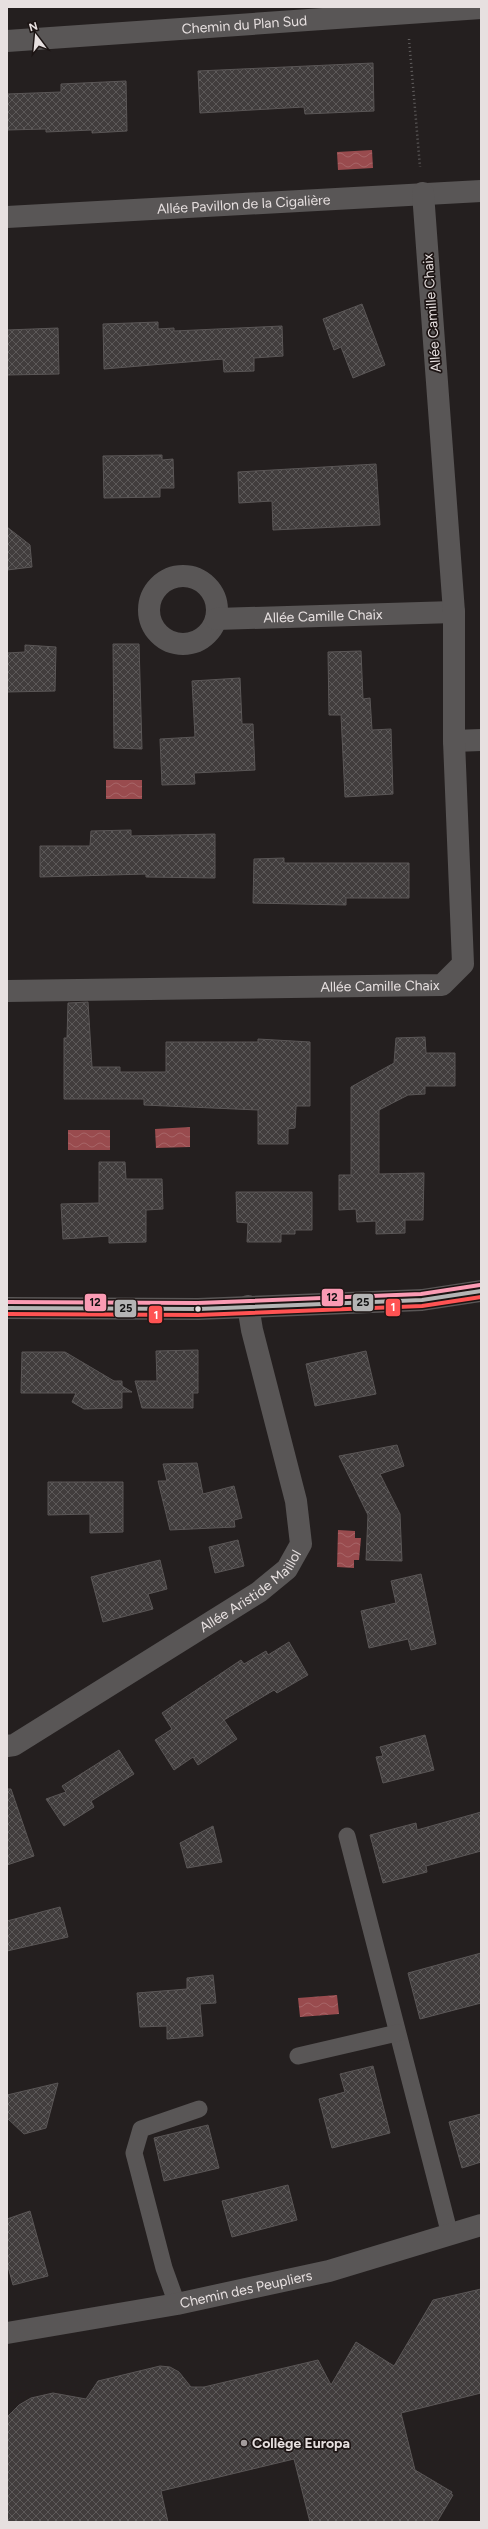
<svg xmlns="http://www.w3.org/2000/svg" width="488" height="2529" font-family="Figtree,sans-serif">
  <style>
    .water { fill: url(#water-waves) }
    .building { fill: url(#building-cross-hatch); stroke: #5a5656 }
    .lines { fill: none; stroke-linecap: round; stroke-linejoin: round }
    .path { stroke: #625f5f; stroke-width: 2.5; stroke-dasharray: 1 3; stroke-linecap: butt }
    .lane { stroke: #595656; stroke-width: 17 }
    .street { stroke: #595656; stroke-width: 22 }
    .bus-1-casing { stroke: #1c1413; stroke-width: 7 }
    .bus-2-casing { stroke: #1c1413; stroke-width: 7 }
    .bus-3-casing { stroke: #1c1413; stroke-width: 7 }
    .bus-1 { stroke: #b4b4b4; stroke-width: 4 }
    .bus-2 { stroke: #ff5353; stroke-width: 4 }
    .bus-3 { stroke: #fb9bb4; stroke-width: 4 }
    .bus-dot { fill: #e7e0e0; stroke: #1c1413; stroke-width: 1.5 }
    .poi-dot { fill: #a39c9c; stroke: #1c1413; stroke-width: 1.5 }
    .labels { text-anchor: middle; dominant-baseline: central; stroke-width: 3.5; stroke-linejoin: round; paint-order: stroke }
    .street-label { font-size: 14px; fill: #e7e0e0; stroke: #1c1413 }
    .poi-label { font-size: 14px; font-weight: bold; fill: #e7e0e0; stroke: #1c1413; text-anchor: start }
    .line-badge { stroke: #1c1413; stroke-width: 1.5 }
    .badge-label { font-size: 11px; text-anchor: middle; font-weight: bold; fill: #fff }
    .pale-badge-label { font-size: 11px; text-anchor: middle; font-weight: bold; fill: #111 }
  </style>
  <defs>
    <pattern id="water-waves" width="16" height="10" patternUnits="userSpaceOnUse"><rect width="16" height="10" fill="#994b4e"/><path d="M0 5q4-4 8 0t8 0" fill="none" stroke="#a76567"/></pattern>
    <pattern id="building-cross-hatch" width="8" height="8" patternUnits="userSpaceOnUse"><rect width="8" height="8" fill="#413d3d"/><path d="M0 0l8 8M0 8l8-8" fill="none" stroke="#5c5959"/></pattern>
  </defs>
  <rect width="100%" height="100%" fill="#241f1f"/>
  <g class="water">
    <path d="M372 150 373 168 338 170 337 152Z"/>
    <rect x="106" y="780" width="36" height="19"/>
    <path d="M190 1127V1147L156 1148 155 1129Z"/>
    <rect x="68" y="1130" width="42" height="20"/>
    <path d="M338 1530 355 1531V1538H361L359 1560H354V1568L337 1567Z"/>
    <path d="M337 1995 339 2014 300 2017 298 1998Z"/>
  </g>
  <g class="building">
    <path d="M373 63 374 111 305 114 304 107 200 113 198 71Z"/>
    <path d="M126 81 127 131 92 133V130L46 132V129L7 130V94L61 92V84Z"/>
    <path d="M362 304 385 365 353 378 341 347 334 350 323 319Z"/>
    <path d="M158 322V329L174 328V331L282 326 283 356 254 358V371L224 372 223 359 104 369 103 324Z"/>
    <path d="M58 328 59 374 7 375V330Z"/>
    <path d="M162 455V460L173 459 174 488H160V497L104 498 103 456Z"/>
    <path d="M376 464 380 525 273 530 272 501 239 503 238 472Z"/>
    <path d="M7 527 30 545 32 567 7 570Z"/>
    <path d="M113 644H139L142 749 114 748Z"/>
    <path d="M25 645 56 647 55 691 7 692V653L25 652Z"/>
    <path d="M361 651 363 699 370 698 372 730 391 729 393 794 345 797 341 715H329L328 652Z"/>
    <path d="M240 678 242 724H253L255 770 194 773 195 784 162 785 160 739 195 737 192 681Z"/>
    <path d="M131 830V836L215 834V878L146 877V874L40 877V846H90L91 831Z"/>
    <path d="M284 858V863H409V898H346V905L253 903 254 859Z"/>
    <path d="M88 1002 92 1067H120V1072H166V1042H258V1039L310 1042V1106H296L295 1128 288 1129V1144H258V1110L144 1105V1099H64V1038H67L68 1003Z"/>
    <path d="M425 1037 426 1053H455V1086H425V1094L408 1095 379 1110V1174L424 1173 423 1220H405V1233L376 1234V1221L357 1222 356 1209 339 1210V1175H351V1087L394 1063 396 1038Z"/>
    <path d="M99 1162H125L126 1179H162L163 1209 146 1210V1242L109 1243V1236L63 1239 61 1204 99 1203Z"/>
    <path d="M236 1192H312V1230H295V1234H281V1242H247L248 1223 237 1222Z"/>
    <path d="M198 1350V1393H193V1408H142L135 1381H157L156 1351Z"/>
    <path d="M366 1351 376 1394 315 1406 306 1364Z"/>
    <path d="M22 1352H65L114 1381H122V1386L132 1392H122V1408L84 1409 72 1402 76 1393H21Z"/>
    <path d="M397 1445 404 1466 380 1474 400 1514 402 1561 366 1560 368 1515 339 1456Z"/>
    <path d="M197 1463 203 1494 234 1486 242 1518 234 1520 235 1527 170 1530 158 1481H167L163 1464Z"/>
    <path d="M48 1482H123V1532L90 1533V1514L48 1515Z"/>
    <path d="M238 1540 244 1566 215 1573 209 1547Z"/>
    <path d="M160 1560 167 1589 148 1594 153 1609 103 1622 91 1577Z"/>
    <path d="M421 1574 436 1644 411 1650 408 1639 369 1648 361 1611 396 1603 391 1581Z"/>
    <path d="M289 1642 308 1675 277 1693 274 1690 224 1720 237 1739 198 1765 193 1757 174 1770 155 1740 172 1729 162 1713 241 1660 244 1664 266 1651 268 1655Z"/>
    <path d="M425 1735 434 1770 383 1783 376 1757 383 1756 380 1747Z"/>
    <path d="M119 1750 134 1774 91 1801 94 1807 64 1826 46 1799 66 1792 62 1786Z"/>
    <path d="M7 1789H11L34 1856 7 1865Z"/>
    <path d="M481 1812V1851L426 1866 427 1872 383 1883 370 1835 416 1823 417 1830Z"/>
    <path d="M213 1826 222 1862 187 1868 180 1843Z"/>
    <path d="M60 1907 68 1937 7 1951V1921Z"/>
    <path d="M481 1953V2003L420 2019 408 1973Z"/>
    <path d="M213 1975 216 2003 200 2004 203 2036 167 2039V2026L140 2027 137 1993 187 1989V1978Z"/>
    <path d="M373 2066 390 2133 332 2148 319 2099 345 2092 340 2074Z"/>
    <path d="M58 2083 46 2128 24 2134 7 2118V2095Z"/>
    <path d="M481 2114V2162L462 2168 449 2122Z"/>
    <path d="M208 2125 219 2168 164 2181 154 2138Z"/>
    <path d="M288 2185 297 2220 232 2237 222 2201Z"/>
    <path d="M30 2211 48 2276 13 2285 7 2263V2219Z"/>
    <path d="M481 2289V2393L401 2413 415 2470 452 2492 451 2494 453 2495 437 2522H310L294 2459 161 2491 168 2522H7V2417L19 2405 31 2398 53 2393 86 2399 98 2381 160 2366 170 2367 179 2372 191 2387H204L318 2360 331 2385 356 2342 394 2366 433 2300Z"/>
  </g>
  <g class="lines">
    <path class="path" d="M409 39 420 167"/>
    <g class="lane">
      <path d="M347 1836 450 2235"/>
      <path d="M298 2056 397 2033"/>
      <path d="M177 2304 164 2268 134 2153 141 2129 199 2109"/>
    </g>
    <g class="street">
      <path id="s1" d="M7 41 481 8"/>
      <path id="s2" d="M7 217 481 191"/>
      <circle cx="183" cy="610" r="34"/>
      <path id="s3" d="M216 619 454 612"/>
      <path d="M454 741 481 740"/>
      <path id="s4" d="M7 991 442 985 463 964 454 741V612L423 193"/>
      <path d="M7 1308 198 1309 422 1300 481 1291"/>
      <path id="s5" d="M7 1746 14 1745 259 1592 287 1569 301 1544 296 1501 252 1330 248 1306"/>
      <path id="s6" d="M7 2333 177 2304 329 2271 481 2225"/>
    </g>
    <g class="bus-1-casing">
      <path id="bus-1" d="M7 1308 198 1309 422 1300 481 1291"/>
    </g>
    <g class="bus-2-casing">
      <path id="bus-2" d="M7 1314 198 1315 422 1306 481 1297"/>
    </g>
    <g class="bus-3-casing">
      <path id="bus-3" d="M7 1302 198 1303 421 1294 480 1285"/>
    </g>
    <use href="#bus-1" class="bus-1"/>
    <use href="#bus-2" class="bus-2"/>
    <use href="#bus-3" class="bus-3"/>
  </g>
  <circle class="bus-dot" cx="198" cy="1309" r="3.5"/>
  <circle class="poi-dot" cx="244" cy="2443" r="4"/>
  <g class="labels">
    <g class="street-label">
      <text stroke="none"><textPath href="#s1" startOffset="238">Chemin du Plan Sud</textPath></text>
      <text stroke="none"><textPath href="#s2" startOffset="237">Allée Pavillon de la Cigalière</textPath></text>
      <text transform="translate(432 313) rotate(-94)">Allée Camille Chaix</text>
      <text stroke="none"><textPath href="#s3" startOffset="107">Allée Camille Chaix</textPath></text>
      <text stroke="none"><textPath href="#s4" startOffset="373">Allée Camille Chaix</textPath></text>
      <text stroke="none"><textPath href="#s5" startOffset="290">Allée Aristide Maillol</textPath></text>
      <text stroke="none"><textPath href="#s6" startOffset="243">Chemin des Peupliers</textPath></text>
    </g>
    <g class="poi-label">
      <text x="252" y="2443">Collège Europa</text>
    </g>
  </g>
  <g class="line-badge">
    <rect x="321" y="1288" width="23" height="19" rx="4" fill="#fb9bb4"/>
    <rect x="352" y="1293" width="22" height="19" rx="4" fill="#b4b4b4"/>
    <rect x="84" y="1293" width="23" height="19" rx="4" fill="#fb9bb4"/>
    <rect x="385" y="1298" width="16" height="19" rx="4" fill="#ff5353"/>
    <rect x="114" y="1299" width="23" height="19" rx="4" fill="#b4b4b4"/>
    <rect x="148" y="1305" width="15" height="19" rx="4" fill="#ff5353"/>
  </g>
  <g class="badge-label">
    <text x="393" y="1311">1</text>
    <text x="156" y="1319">1</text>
  </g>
  <g class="pale-badge-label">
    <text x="332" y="1301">12</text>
    <text x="363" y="1306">25</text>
    <text x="95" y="1306">12</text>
    <text x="126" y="1312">25</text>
  </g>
  <rect width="488" height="2529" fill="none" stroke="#e7e0e0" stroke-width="16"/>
  <g transform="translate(36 36) rotate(344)" stroke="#1c1413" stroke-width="3" paint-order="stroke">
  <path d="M0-3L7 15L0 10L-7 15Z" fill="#e7e0e0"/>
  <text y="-6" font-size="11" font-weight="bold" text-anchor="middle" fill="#e7e0e0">N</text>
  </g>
</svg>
